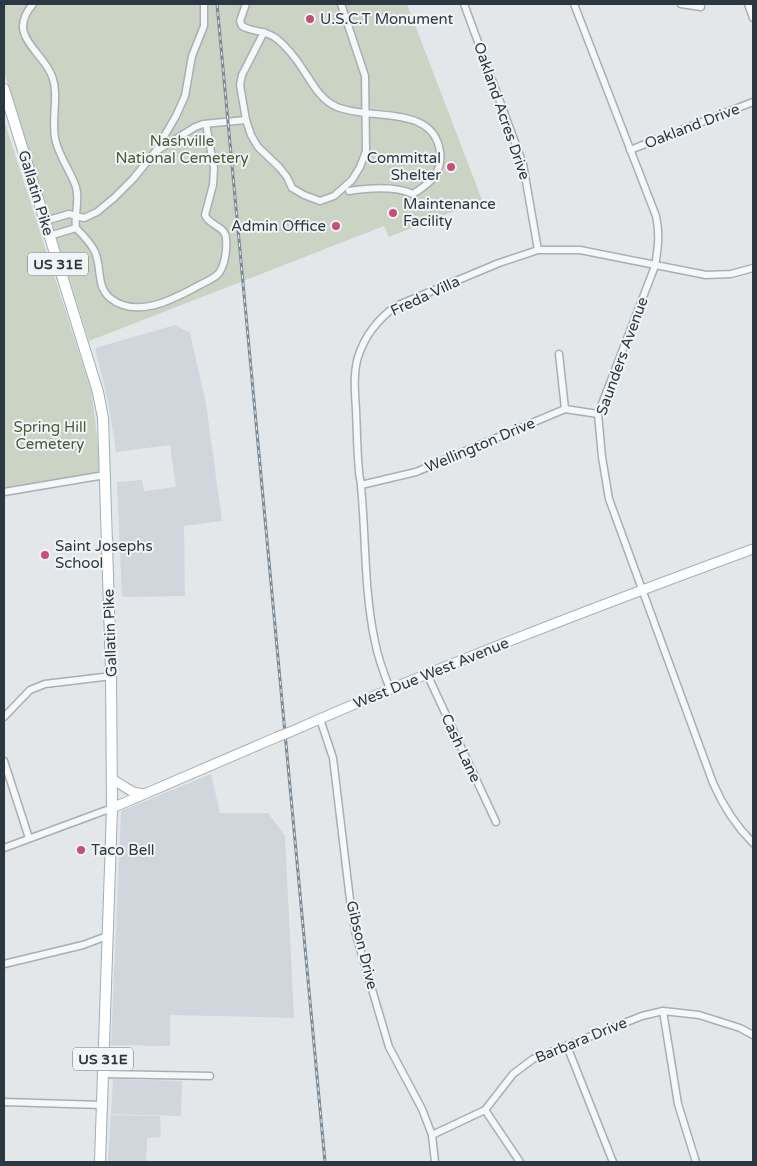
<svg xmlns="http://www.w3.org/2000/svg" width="757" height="1166" font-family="'Varela Round',sans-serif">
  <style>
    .built { fill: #d1d6dc }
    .green { fill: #cbd4c4 }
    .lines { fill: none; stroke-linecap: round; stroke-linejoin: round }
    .street-casing { stroke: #a8afb4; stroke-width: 9 }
    .secondary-casing { stroke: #a8afb4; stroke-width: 11 }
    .primary-casing { stroke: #a2adb5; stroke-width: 12 }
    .street { stroke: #f5f7f9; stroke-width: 6 }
    .secondary { stroke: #fff; stroke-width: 9 }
    .primary { stroke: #fff; stroke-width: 10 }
    .rail-casing { stroke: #7d8993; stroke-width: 3 }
    .rail { stroke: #f2f5f7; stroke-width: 1; stroke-dasharray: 4; stroke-linecap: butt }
    .secondary-bridge-casing { stroke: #a8afb4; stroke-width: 11; stroke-linecap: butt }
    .secondary-bridge { stroke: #fff; stroke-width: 9 }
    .poi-dot { fill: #c84f76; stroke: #f2f5f7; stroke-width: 2 }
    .labels { text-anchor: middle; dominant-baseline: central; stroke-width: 4; stroke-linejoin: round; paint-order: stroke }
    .shield { fill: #f2f5f7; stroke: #677078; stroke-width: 1 }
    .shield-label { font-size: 14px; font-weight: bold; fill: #2b3741 }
    .poi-label { font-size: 15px; fill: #2b3741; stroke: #f2f5f7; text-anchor: start }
    .street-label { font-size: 15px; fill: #2b3741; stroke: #f2f5f7 }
    .park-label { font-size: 15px; fill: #465c39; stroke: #f2f5f7 }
  </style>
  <rect width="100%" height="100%" fill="#e3e7ea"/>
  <g class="built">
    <path d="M175 325 190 333 206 404 222 521 184 526 185 596 122 597 117 482 142 480 144 491 176 487 170 445 116 452 108 401 95 348Z"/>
    <path d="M211 774 220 813H268L285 836 294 1018 170 1015V1046L111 1045 121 811Z"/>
    <path d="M113 1079 182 1081 181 1116 111 1114Z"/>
    <path d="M111 1115 160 1116 161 1137 147 1138 146 1162H108Z"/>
  </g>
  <g class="green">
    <path d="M4 4H407L482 200 389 237 384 226 89 341 4 72Z"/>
    <path d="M4 120 92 393 101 473 4 493Z"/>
  </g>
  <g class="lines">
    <g class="street-casing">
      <g id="street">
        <path d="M33 4C8 33 36 47 49 70 61 90 51 115 55 138 58 155 70 170 76 187 80 201 74 214 76 228 83 235 91 243 95 252 102 268 96 286 110 298 136 319 172 300 196 287 203 283 214 279 219 273 225 265 227 249 226 239 226 226 209 226 205 215L213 185 214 168 206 124"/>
        <path d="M246 4 240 21 242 26C251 32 267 30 277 39 287 47 297 60 304 71 313 85 321 100 337 107 371 121 434 104 440 152 443 173 429 184 413 194 395 186 368 188 349 191"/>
        <path d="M464 4 523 164 538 250"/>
        <path d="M574 4 656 216C660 234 658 248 655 266L598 414 602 457 609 499 713 783C723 806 735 825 753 843"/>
        <path d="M681 4 701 7"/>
        <path d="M748 4 753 18"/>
        <path d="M246 120 240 85 242 75 264 32"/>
        <path d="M630 150 753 102"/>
        <path d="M155 152 176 116 185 96 192 56 204 26V4"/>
        <path d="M45 221 69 214 84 218 97 212 114 198 133 179 155 152 195 127 203 124 246 120 251 135 258 147 279 167 287 177 292 188 304 195 320 201 334 196 352 180 360 167 366 151 365 76 341 4"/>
        <path d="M49 236 76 228"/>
        <path d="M559 354 565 409"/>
        <path d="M361 485 416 472 565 409 598 414"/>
        <path d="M4 492 105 475"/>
        <path d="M427 674 496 822"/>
        <path d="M390 689C384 674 378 658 375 642 364 591 366 538 361 486 361 481 359 476 359 471 357 451 357 431 356 410 355 393 353 374 358 357 365 335 378 319 396 306L499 263 538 250H580L706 275 731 274 753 268"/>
        <path d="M4 717 30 690 45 684 112 676"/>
        <path d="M320 719 333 758 351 908 356 935 389 1047 422 1109 432 1135 435 1162"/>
        <path d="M4 761 29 838"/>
        <path d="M4 848 112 808"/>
        <path d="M4 964 83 945 107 936"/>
        <path d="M663 1011 678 1104 696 1162"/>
        <path d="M567 1046 613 1162"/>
        <path d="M103 1074 210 1076"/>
        <path d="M4 1102 102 1105"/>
        <path d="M485 1110 520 1162"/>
        <path d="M432 1135 485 1110 513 1074 533 1059 642 1016 663 1011 699 1015 740 1028 753 1035"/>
      </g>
    </g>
    <g class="secondary-casing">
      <g id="secondary">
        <path d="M290 732C442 665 597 606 753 549"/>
        <path d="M112 779 133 792 143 794"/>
        <path d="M112 808 277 737"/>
      </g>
    </g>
    <g class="primary-casing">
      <path id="primary" d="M4 89 98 392 103 418 111 671 112 808 100 1162"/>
    </g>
    <use href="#street" class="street"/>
    <use href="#secondary" class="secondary"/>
    <use href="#primary" class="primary"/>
    <g class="rail-casing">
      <path id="rail" d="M217 4 325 1162"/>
    </g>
    <use href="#rail" class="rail"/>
    <g class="secondary-bridge-casing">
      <path id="secondary-bridge" d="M277 737 290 732"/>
    </g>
    <use href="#secondary-bridge" class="secondary-bridge"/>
  </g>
  <g class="poi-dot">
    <circle cx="310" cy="19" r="5"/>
    <circle cx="451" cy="167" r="5"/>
    <circle cx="393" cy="213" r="5"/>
    <circle cx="336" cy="226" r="5"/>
    <circle cx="45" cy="555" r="5"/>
    <circle cx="81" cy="850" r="5"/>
  </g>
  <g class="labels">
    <g class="shield">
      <rect x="28" y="252.5" width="60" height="23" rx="4"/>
      <rect x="73" y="1047.5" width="60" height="23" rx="4"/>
    </g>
    <g class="shield-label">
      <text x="58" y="264">US 31E</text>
      <text x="103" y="1059">US 31E</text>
    </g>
    <g class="poi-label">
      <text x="320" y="19">U.S.C.T Monument</text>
      <text x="441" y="158" text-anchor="end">Committal<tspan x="441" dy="17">Shelter</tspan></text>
      <text x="403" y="204">Maintenance<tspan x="403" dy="17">Facility</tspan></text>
      <text x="326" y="226" text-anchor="end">Admin Office</text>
      <text x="55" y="546">Saint Josephs<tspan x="55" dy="17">School</tspan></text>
      <text x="91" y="850">Taco Bell</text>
    </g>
    <g class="street-label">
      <text transform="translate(502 111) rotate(71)">Oakland Acres Drive</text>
      <text transform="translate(692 126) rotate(-21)">Oakland Drive</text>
      <text transform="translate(36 193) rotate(73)">Gallatin Pike</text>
      <text transform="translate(425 296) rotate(-25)">Freda Villa</text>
      <text transform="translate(622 356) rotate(-70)">Saunders Avenue</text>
      <text transform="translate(480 445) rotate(-23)">Wellington Drive</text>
      <text transform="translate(110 633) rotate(-92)">Gallatin Pike</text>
      <text transform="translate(431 673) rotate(-22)">West Due West Avenue</text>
      <text transform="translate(461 748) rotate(65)">Cash Lane</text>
      <text transform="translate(362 945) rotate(76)">Gibson Drive</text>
      <text transform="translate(581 1040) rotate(-22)">Barbara Drive</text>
    </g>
    <g class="park-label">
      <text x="182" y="141">Nashville<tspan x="182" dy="17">National Cemetery</tspan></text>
      <text x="50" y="427">Spring Hill<tspan x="50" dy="17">Cemetery</tspan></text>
    </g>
  </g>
  <rect width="757" height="1166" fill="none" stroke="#2b3741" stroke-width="10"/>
</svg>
